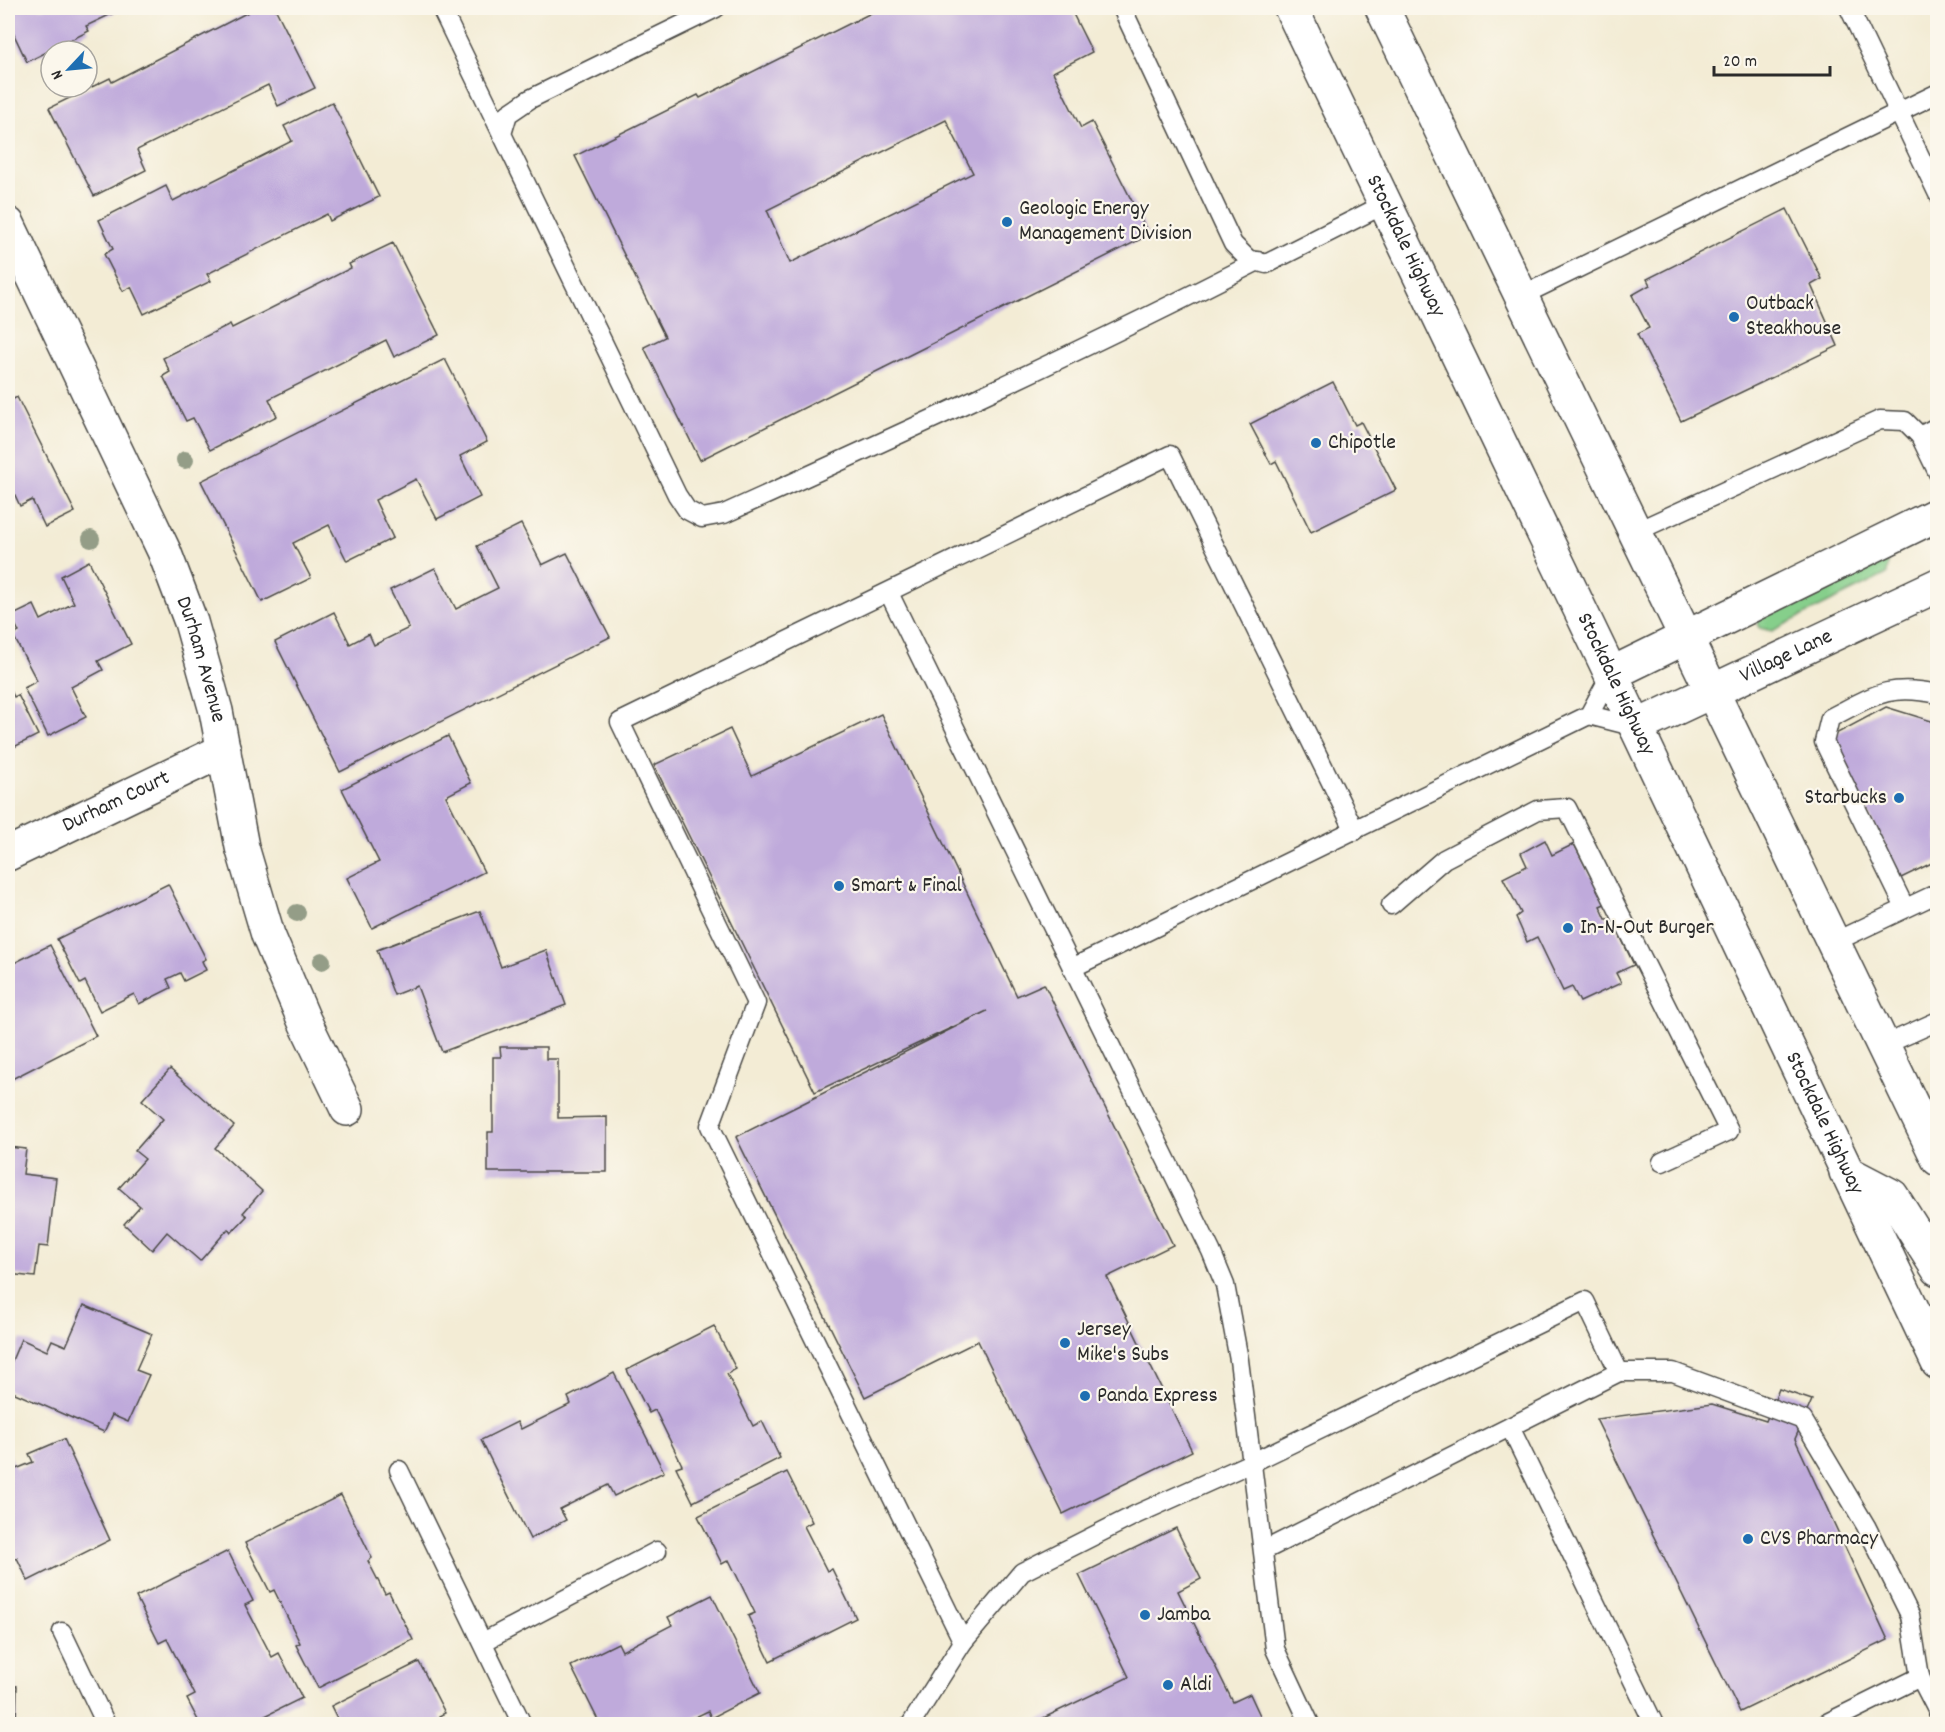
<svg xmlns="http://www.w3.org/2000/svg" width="1945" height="1732" font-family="Dekko,sans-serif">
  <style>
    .green { fill: #86cf8b; stroke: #587d5b; stroke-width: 1.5 }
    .building { fill: #bfaadb; fill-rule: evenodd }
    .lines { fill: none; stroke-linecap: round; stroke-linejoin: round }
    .lane-casing { stroke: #494844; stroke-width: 21 }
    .street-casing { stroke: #494844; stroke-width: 36 }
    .secondary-casing { stroke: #494844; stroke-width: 36 }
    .lane { stroke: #fff; stroke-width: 18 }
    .street { stroke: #fff; stroke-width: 33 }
    .secondary { stroke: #fff; stroke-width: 33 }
    .tree { fill: #949d87 }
    .poi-dot { fill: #1f6fb2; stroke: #fbf7ec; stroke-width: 2 }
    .labels { text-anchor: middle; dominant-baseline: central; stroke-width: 4.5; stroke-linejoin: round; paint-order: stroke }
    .poi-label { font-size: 22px; fill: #2b2b2b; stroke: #fbf7ec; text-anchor: start }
    .street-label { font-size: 22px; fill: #2b2b2b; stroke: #fbf7ec }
  </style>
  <rect width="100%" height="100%" fill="#fbf7ec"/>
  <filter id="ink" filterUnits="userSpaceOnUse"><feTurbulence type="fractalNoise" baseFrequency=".0167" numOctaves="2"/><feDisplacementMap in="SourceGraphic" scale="12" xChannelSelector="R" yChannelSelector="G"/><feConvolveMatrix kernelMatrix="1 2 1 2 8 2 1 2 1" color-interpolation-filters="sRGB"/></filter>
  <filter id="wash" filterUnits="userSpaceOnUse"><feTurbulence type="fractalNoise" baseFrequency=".008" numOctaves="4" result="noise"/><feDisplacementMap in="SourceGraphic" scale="24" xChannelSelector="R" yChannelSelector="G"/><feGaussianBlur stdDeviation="1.35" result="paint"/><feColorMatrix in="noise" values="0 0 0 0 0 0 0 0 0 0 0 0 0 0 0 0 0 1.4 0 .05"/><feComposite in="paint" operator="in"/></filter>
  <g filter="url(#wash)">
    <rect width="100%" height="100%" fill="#f3ecd5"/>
    <path class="green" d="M1878 557 1888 563 1887 574 1772 631 1760 628 1758 623 1763 612Z"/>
    <g id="blocks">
      <g class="building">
        <path d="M8 8H124L86 26 89 31 27 62 8 22Z"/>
        <path d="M256 8H275L315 88 278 106 268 85 137 150 146 170 94 196 49 108 110 78 112 82Z"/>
        <path d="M881 8H1070L1092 52 1053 72 1081 128 1092 122 1149 235 700 460 644 347 665 337 575 156 698 95 700 98ZM946 120 973 173 790 263 767 210Z"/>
        <path d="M332 102 379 197 330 221 327 214 207 274 211 281 144 314 131 287 123 291 104 254 113 249 99 220 166 186 173 201 292 141 284 126Z"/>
        <path d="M1787 209 1822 279 1811 285 1838 346 1681 421 1637 334 1649 328 1632 295 1650 285 1647 279Z"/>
        <path d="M393 243 439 335 394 357 386 340 269 399 277 416 210 450 193 418 186 421 163 376 170 372 163 358 230 324 232 328 351 268 349 264Z"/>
        <path d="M445 359 487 442 460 456 480 497 437 519 416 479 375 500 393 538 347 561 329 525 293 543 311 578 262 602 201 481Z"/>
        <path d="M1333 382 1355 425 1361 422 1396 490 1311 532 1276 461 1271 464 1250 424Z"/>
        <path d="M17 397 75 512 45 527 32 500 20 506 8 480V402Z"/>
        <path d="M521 524 542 565 567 553 610 637 340 772 275 642 334 612 350 644 369 634 374 645 409 628 390 590 435 568 456 609 498 588 477 546Z"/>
        <path d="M89 561 131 644 98 661 103 670 71 687 86 717 48 736 24 688 37 681 13 635 19 632 11 616 34 605 41 620 74 603 61 576Z"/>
        <path d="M8 684 14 697 18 695 38 735 8 750Z"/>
        <path d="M1886 707 1938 723V860L1901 878 1830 737Z"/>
        <path d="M881 714 1017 996 1044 984 1173 1245 1107 1277 1192 1451 1063 1514 978 1341 865 1397 736 1137 987 1011 815 1092 654 765 730 729 752 776Z"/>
        <path d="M448 736 471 783 446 796 484 872 372 928 347 878 379 862 342 789Z"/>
        <path d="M1545 840 1552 855 1574 844 1591 877 1598 878 1609 902 1600 906 1606 919H1612L1634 965 1616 973 1621 983 1580 1002 1572 987 1563 991 1537 937 1527 942 1516 917 1521 913 1503 878 1527 866 1521 853Z"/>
        <path d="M168 884 206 959 202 961 206 970 184 981 180 973 167 979 171 988 139 1004 134 994 100 1011 85 981 80 984 57 939Z"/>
        <path d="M480 911 501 967 546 950 566 1005 442 1052 417 986 394 995 377 950Z"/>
        <path d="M50 945 96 1036 8 1081V966Z"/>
        <path d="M500 1047H546V1059H558V1118L607 1117V1172H488V1132H493V1057H501Z"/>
        <path d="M170 1069 234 1126 215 1148 262 1191 243 1213 247 1216 231 1233 228 1229 200 1261 167 1232 152 1250 124 1224 140 1206 119 1188 145 1159 135 1151 163 1119 142 1100Z"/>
        <path d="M8 1147 26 1149 23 1174 56 1178 48 1247 39 1246 35 1277 8 1274Z"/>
        <path d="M84 1305 152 1334 136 1370 149 1375 128 1422 112 1415 104 1432 8 1390V1370L21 1339 47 1351 52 1340 66 1346Z"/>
        <path d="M714 1326 736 1369 727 1374 753 1426 762 1421 780 1458 693 1502 676 1467 682 1465 655 1410 649 1413 627 1370Z"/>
        <path d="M614 1373 664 1472 614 1496 608 1485 560 1509 566 1520 530 1539 481 1440 517 1422 521 1429 571 1404 568 1397Z"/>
        <path d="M1779 1389 1812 1400 1795 1439 1888 1640 1740 1712 1596 1419 1712 1404 1766 1421Z"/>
        <path d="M64 1439 110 1540 28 1581 17 1558 8 1562V1451L16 1469 33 1462 29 1454Z"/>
        <path d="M787 1472 812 1522 804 1526 827 1571 832 1569 856 1618 770 1661 748 1616 755 1613 729 1560 722 1564 698 1516Z"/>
        <path d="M341 1495 372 1558 368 1561 385 1594 389 1592 413 1640 318 1688 296 1645 300 1643 274 1590 270 1592 245 1543Z"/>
        <path d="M1176 1528 1201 1579 1178 1591 1233 1702 1250 1694 1264 1724H1031L1129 1677 1079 1575Z"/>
        <path d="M228 1551 253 1601 245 1605 272 1657 279 1653 302 1698 249 1724H200L187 1699 195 1695 167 1639 159 1643 136 1597Z"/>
        <path d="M712 1595 760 1693 711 1718 708 1711 681 1724H600L571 1666 618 1643 622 1651 672 1625 668 1617Z"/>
        <path d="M419 1662 445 1713 439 1716 444 1724H340L331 1706Z"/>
        <path d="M8 1685 17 1686 16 1724H8Z"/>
      </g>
    </g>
  </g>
  <g filter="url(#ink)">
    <use href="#blocks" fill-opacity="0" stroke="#494844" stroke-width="1.5"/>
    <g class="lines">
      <g class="lane-casing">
        <g id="lane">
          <path d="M441 8 502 134"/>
          <path d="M716 8 530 99 508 114 502 134 677 495 687 510 702 518 724 514C903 433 1083 351 1258 261"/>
          <path d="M1122 8 1233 244 1248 259 1266 264 1385 204"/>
          <path d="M1849 8 1938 194"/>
          <path d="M1521 296 1938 93"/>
          <path d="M1920 436 1938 426"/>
          <path d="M1635 532 1880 420 1905 421 1920 436 1938 473"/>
          <path d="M889 593 1211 1251 1225 1285 1239 1360 1275 1649 1310 1724"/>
          <path d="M1589 715 1636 727"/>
          <path d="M1391 905 1444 859 1538 810 1567 808 1729 1131 1662 1162"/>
          <path d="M1905 908 1824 742 1830 718C1873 696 1888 683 1938 694"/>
          <path d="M1832 943 1938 893"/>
          <path d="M1072 968 1589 715 1611 674"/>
          <path d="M1882 1046 1938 1021"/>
          <path d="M1619 1372H1673L1803 1420 1866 1526 1910 1615 1920 1677"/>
          <path d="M1510 1427 1654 1724"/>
          <path d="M399 1470 522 1724"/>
          <path d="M62 1632 106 1724"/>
          <path d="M483 1642 657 1551"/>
          <path d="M963 1642 710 1126 756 1003 620 722 1170 455 1355 831"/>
          <path d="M911 1724 963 1642 1022 1572 1135 1515 1253 1462 1585 1301 1619 1372 1265 1550"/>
          <path d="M1825 1724 1920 1677 1938 1712"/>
        </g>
      </g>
      <g class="street-casing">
        <g id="street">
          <path id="s1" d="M8 224 164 551 191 622 216 711 242 847 268 935 304 1020 347 1109"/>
          <path d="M1611 674 1938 514"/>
          <path id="s2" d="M1636 727 1938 585"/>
          <path id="s3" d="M8 854 224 750"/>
        </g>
      </g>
      <g class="secondary-casing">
        <g id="secondary">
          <path id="s4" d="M1291 8 1600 651 1938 1363"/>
          <path d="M1382 8 1938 1159"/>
          <path d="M1846 1172 1892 1196 1938 1269"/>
        </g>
      </g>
      <use href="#lane" class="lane"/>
      <use href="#street" class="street"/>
      <use href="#secondary" class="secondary"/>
    </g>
    <g class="tree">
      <circle cx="185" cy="460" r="9"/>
      <circle cx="91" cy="539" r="9"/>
      <circle cx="297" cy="913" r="9"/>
      <circle cx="322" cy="961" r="9"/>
    </g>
  </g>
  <g class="poi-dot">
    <circle cx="1007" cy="222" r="6"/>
    <circle cx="1734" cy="317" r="6"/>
    <circle cx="1316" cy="443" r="6"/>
    <circle cx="1899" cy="798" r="6"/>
    <circle cx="839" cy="886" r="6"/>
    <circle cx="1568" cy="928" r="6"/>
    <circle cx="1065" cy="1343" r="6"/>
    <circle cx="1085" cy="1396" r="6"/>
    <circle cx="1748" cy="1539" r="6"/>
    <circle cx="1145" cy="1615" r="6"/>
    <circle cx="1168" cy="1685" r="6"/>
  </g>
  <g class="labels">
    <g class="poi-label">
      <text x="1019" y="209">Geologic Energy<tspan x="1019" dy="25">Management Division</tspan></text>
      <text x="1746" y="304">Outback<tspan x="1746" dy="25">Steakhouse</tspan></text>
      <text x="1328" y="443">Chipotle</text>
      <text x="1887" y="798" text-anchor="end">Starbucks</text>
      <text x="851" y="886">Smart &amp; Final</text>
      <text x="1580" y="928">In-N-Out Burger</text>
      <text x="1077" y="1330">Jersey<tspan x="1077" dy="25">Mike's Subs</tspan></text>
      <text x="1097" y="1396">Panda Express</text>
      <text x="1760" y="1539">CVS Pharmacy</text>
      <text x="1157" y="1615">Jamba</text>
      <text x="1180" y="1685">Aldi</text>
    </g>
    <g class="street-label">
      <text stroke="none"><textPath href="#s4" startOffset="264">Stockdale Highway</textPath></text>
      <text stroke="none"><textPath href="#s2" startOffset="166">Village Lane</textPath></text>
      <text stroke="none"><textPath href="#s1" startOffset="477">Durham Avenue</textPath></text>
      <text stroke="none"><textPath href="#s4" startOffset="750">Stockdale Highway</textPath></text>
      <text stroke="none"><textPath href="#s3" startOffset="120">Durham Court</textPath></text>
      <text stroke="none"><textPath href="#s4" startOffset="1236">Stockdale Highway</textPath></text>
    </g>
  </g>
  <rect width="1945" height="1732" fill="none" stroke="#fbf7ec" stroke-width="30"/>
  <g transform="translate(69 69) rotate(244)"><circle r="28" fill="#fbf7ec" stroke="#a8a59f" stroke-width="1.5"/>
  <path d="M0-4.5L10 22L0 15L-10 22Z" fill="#1f6fb2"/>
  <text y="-9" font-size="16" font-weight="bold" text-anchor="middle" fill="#2b2b2b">N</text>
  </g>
  <path d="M1714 66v9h116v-9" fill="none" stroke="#2b2b2b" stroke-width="3"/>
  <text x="1723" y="66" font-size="18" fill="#2b2b2b" stroke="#fbf7ec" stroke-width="4.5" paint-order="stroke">20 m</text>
</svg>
